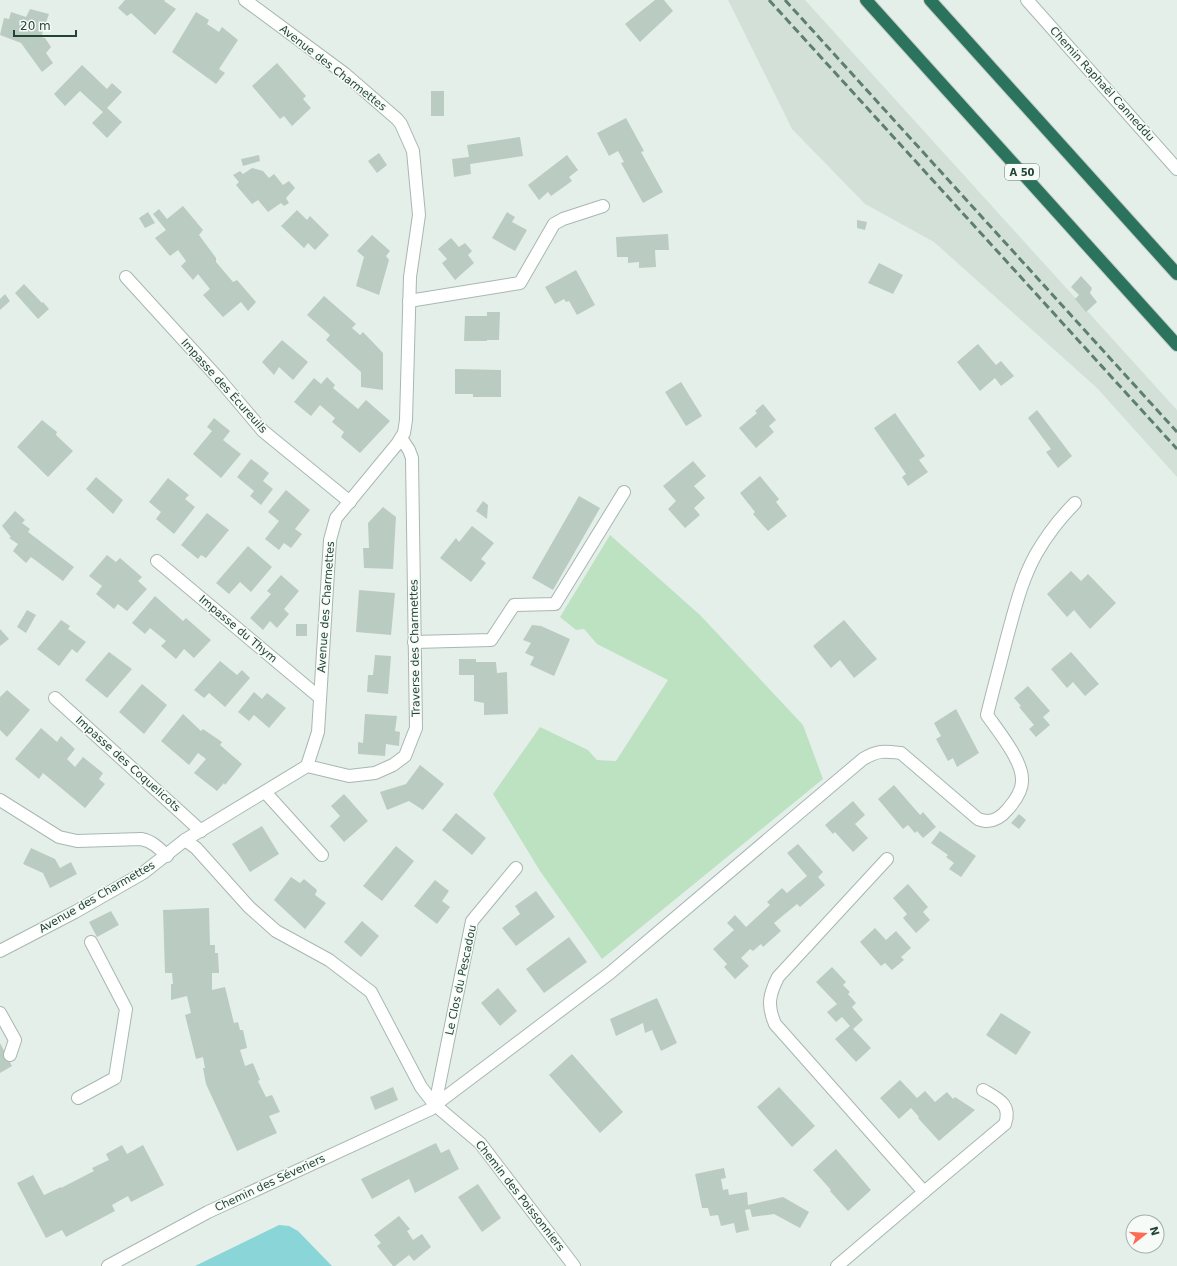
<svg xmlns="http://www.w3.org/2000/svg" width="1177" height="1266" font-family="'DejaVu Sans',sans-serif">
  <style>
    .built { fill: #d3e0d8 }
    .green { fill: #bde2c2 }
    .water { fill: #89d5d8 }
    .building { fill: #bacbc2 }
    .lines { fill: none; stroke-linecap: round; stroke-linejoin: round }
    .minor-casing { stroke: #a7b8b1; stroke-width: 14 }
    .highway-casing { stroke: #c1cbc7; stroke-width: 14 }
    .minor { stroke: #fff; stroke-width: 12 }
    .highway { stroke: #2b735c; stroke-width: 12 }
    .rail { stroke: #5d7f72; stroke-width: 3; stroke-dasharray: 8 4; stroke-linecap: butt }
    .labels { text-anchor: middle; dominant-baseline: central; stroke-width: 3; stroke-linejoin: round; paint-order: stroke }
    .shield { fill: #f7fbf8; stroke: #627b71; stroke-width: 1 }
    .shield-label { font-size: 10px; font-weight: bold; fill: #224437 }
    .street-label { font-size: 11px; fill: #224437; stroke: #f7fbf8 }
  </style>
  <rect width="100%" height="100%" fill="#e5efea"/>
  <path class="built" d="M728 0H805L1177 410V477L1097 388 934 242 865 204 792 129Z"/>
  <path class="green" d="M610 535 700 615 803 725 823 779 602 959 540 871 493 794 540 727 588 750 597 760 616 761 668 680 597 644 584 629 576 630 560 617Z"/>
  <path class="water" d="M279 1225 289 1226 298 1231 332 1266H195Z"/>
  <g class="building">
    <path d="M125 0H165L164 1 176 9 155 35 131 13 127 16 118 8Z"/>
    <path d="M655 0H664L673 11 640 42 625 24Z"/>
    <path d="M30 9 49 14 41 37 45 38 51 47 46 53 53 63 42 72 21 43 0 35 4 18 9 19 11 12 26 17Z"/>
    <path d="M196 12 209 20 207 24 219 32 222 27 238 40 219 69 225 73 216 84 172 52Z"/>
    <path d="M277 63 306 96 303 99 311 108 292 126 284 116 280 119 252 86Z"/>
    <path d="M82 65 107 89 112 83 122 92 107 108 122 122 107 138 92 123 103 112 80 91 65 106 54 94Z"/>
    <rect x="431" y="91" width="13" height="25"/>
    <path d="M626 118 644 151 641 152 663 192 643 203 621 163 624 162 618 151 609 156 597 133Z"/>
    <path d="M520 137 523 156 470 164 471 174 454 177 452 159 469 157 467 145Z"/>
    <path d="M379 153 387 165 377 173 368 161Z"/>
    <path d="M259 155 260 161 243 166 241 159Z"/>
    <path d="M567 155 578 170 569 177 572 181 551 196 548 192 539 200 528 185Z"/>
    <path d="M252 168 263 171 269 178 274 174 283 185 289 181 295 188 286 198 289 203 284 206 281 203 268 212 258 200 252 204 236 185 239 182 233 175 240 171 243 174Z"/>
    <path d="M183 206 203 230 199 235 216 258V262L233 282 237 280 256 302 248 311 241 302 223 317 203 295 210 289 198 274 193 280 181 266 186 261 178 250 170 256 155 238 166 230 153 214 159 209 167 219Z"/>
    <path d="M297 210 307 220 310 216 329 235 315 250 308 243 304 248 281 226Z"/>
    <path d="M148 212 155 223 145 228 139 218Z"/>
    <path d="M507 212 515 217 512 222 527 230 515 251 492 238Z"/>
    <path d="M857 220 867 222 865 230 857 228Z"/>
    <path d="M668 234 669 250H655L656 267 639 268V262L628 263V257H617L616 237Z"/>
    <path d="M372 235 390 251 386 256 389 260 379 295 356 286 364 257 357 251Z"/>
    <path d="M451 238 459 247 465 243 472 251 468 255 474 263 455 280 442 263 447 259 438 249Z"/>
    <path d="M879 263 903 275 893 294 868 283Z"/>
    <path d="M576 270 595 305 577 315 569 301 566 302 564 299 555 304 545 287Z"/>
    <path d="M1081 276 1092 288 1090 293 1097 302 1086 312 1075 299 1079 295 1071 287Z"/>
    <path d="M24 284 42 303 43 302 49 309 38 319 15 293Z"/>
    <path d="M5 294 10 301 0 310V299Z"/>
    <path d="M324 296 356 324 352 328 360 335 363 332 383 353V390L361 387V372L326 340 330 335 307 315Z"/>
    <path d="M487 312H500L499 340H487V341H464L465 316H487Z"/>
    <path d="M282 340 308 362 293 380 279 367 274 375 262 362Z"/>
    <path d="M978 344 996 365 1001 361 1014 376 1001 386 995 378 980 391 957 362Z"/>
    <path d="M455 369 501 370V397H473V394H455Z"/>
    <path d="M327 377 335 385 333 388 358 409 366 400 390 421 360 453 341 437 344 432 332 422 335 418 320 405 311 416 294 402 314 378 321 384Z"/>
    <path d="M681 382 702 416 686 426 665 392Z"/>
    <path d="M763 404 776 420 769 426 774 432 756 448 739 428 757 413 755 411Z"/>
    <path d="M1037 410 1072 456 1058 468 1046 452 1051 449 1028 418Z"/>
    <path d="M895 413 925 456 919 460 928 472 908 486 902 477 906 474 874 428Z"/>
    <path d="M214 418 230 431 223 440 241 454 221 478 193 454 212 431 207 427Z"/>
    <path d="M42 420 57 432 56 435 73 451 48 477 17 447Z"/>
    <path d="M251 459 269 473 263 481 273 489 261 505 250 496 254 491 237 477Z"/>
    <path d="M693 461 706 476 694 486 705 498 694 508 700 515 685 528 668 509 676 501 663 486Z"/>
    <path d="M760 476 779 499 776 502 787 516 768 531 753 514 755 512 740 493Z"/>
    <path d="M96 477 123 500 113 514 86 489Z"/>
    <path d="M168 478 189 495 185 499 195 507 174 534 156 519 161 512 149 502Z"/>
    <path d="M286 490 310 510 295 529 302 534 291 548 284 543 279 550 265 539 279 521 268 512Z"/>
    <path d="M579 496 600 508 553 590 532 578Z"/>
    <path d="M483 501 488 505 487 519 476 511Z"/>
    <path d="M383 507 396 517 393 569 364 568 363 548H369L368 523Z"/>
    <path d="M15 511 25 520 22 523 30 529 28 532 74 567 63 581 31 557 26 563 13 551 18 544 9 538 11 537 2 526Z"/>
    <path d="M207 513 229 530 206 558 201 555 198 559 181 545Z"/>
    <path d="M472 526 494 543 481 559 486 563 471 582 440 558 456 538 459 542Z"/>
    <path d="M248 546 272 567 251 592 240 582 229 594 216 583Z"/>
    <path d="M107 555 116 562 120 558 142 577 138 581 147 589 127 611 118 604 114 609 96 594 102 586 89 576Z"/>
    <path d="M1071 571 1081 581 1088 574 1116 603 1090 629 1074 610 1067 617 1047 594Z"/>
    <path d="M281 575 299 591 284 609 289 614 277 628 270 621 263 630 250 618 271 594 267 591Z"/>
    <path d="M359 590 395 593 391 635 356 632Z"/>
    <path d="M155 596 183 621 186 618 211 640 194 658 184 649 176 659 161 646 166 641 150 628 145 634 132 623Z"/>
    <path d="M27 610 36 615 26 633 17 627Z"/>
    <path d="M61 620 70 626 68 629 86 642 77 653 72 649 59 666 37 649Z"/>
    <path d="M844 620 877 659 854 678 840 660 831 668 813 646Z"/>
    <rect x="296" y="624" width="11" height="12"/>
    <path d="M532 625 541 626 570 639 554 676 530 665 534 657 525 653 531 643 523 640Z"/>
    <path d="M0 629 9 639 0 646Z"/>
    <path d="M109 652 132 669 107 698 85 680Z"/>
    <path d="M1071 652 1099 684 1085 696 1073 682 1067 688 1051 669Z"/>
    <path d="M375 655 391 656 388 694 367 692 368 675H373Z"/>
    <path d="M459 659H476V662H496L497 673 507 672 508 714 484 715V703L474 701V675H459Z"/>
    <path d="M220 661 237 675 242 670 250 678 225 707 209 693 204 698 194 690Z"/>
    <path d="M142 684 167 705 144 734 119 712Z"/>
    <path d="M1028 686 1050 711 1043 717 1050 725 1036 737 1029 729 1034 725 1019 707 1021 706 1014 698Z"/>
    <path d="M7 690 30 710 7 737 0 730V697Z"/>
    <path d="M254 692 262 699 267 693 286 708 269 728 254 715 249 721 238 712Z"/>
    <path d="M956 709 979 753 957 767 953 758 948 761 936 739 941 736 934 723Z"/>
    <path d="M183 714 201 731 203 729 222 742 220 745 242 764 225 785 224 783 217 791 194 773 206 759 198 753 189 765 161 741Z"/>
    <path d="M365 714 397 716 395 731 400 732 399 746 386 744 385 756 358 754V742L363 743Z"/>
    <path d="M41 728 57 742 61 736 75 749 67 759 75 767 83 757 103 773 99 779 105 784 85 808 43 773 39 779 15 759Z"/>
    <path d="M420 765 444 784 423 810 409 801 387 810 380 792 406 784Z"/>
    <path d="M894 785 920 815 923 812 936 827 923 838 917 831 915 833 908 825 903 829 878 799Z"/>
    <path d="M344 794 368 821 344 842 330 826 340 816 331 806Z"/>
    <path d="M853 801 865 815 855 824 868 838 853 852 835 832 833 834 825 825Z"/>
    <path d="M456 813 486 838 472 855 442 830Z"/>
    <path d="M1019 814 1026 820 1019 829 1011 823Z"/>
    <path d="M262 826 279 854 250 872 232 844Z"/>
    <path d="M940 831 976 856 961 877 949 869 954 863 946 857 948 855 931 843Z"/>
    <path d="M798 844 823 872 818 877 825 885 800 907 797 904 774 923 781 931 763 947 761 944 753 951 750 949 741 958 749 966 735 979 724 967 727 964 713 949 734 930 727 923 735 915 746 927 770 905 767 902 782 888 787 893 807 876 787 853Z"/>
    <path d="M396 846 414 861 382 901 363 886Z"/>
    <path d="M31 848 55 859 60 868 71 862 77 874 50 888 43 873 23 864Z"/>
    <path d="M291 877 300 883 304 879 317 890 315 895 326 903 305 929 274 900Z"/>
    <path d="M435 880 449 891 442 901 450 907 437 924 414 906Z"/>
    <path d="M908 884 928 907 923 912 930 920 916 933 903 918 907 914 893 898Z"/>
    <path d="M536 891 555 917 516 946 502 928 520 914 515 906Z"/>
    <path d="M209 908 210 945H215V953H218L219 973H212V990L225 987 234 1023 238 1022 240 1030H243L247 1048 240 1050 245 1066 253 1063 260 1080 258 1081 266 1097 272 1095 280 1112 269 1116 277 1133 237 1151 206 1084 203 1068H205L203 1057 196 1059 185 1015 191 1013 187 996 171 1000V984H173L172 973H165L163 910Z"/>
    <path d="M111 911 119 925 97 937 89 922Z"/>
    <path d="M362 921 379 936 361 957 344 942Z"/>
    <path d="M875 928 886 940 896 931 911 948 901 957 904 960 892 970 885 963 881 966 860 942Z"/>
    <path d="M569 937 587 962 544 993 526 969Z"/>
    <path d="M832 967 846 982 843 985 850 992 848 994 856 1003 852 1007 863 1020 853 1029 871 1048 856 1062 835 1039 850 1026 842 1017 836 1022 827 1012 837 1004 816 982Z"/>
    <path d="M498 988 517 1011 500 1026 481 1003Z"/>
    <path d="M657 998 677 1043 661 1051 652 1030 645 1033 643 1023 616 1036 610 1019Z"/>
    <path d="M1001 1013 1031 1032 1016 1055 986 1035Z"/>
    <path d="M0 1043 12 1066 0 1073Z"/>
    <path d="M572 1054 623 1112 600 1133 549 1075Z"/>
    <path d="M900 1080 917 1098 925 1091 935 1102 947 1092 953 1099 955 1097 975 1110 939 1141 918 1118 919 1117 911 1108 899 1119 880 1098Z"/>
    <path d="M393 1087 398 1100 375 1110 370 1097Z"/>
    <path d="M779 1087 815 1126 792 1147 757 1107Z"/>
    <path d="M436 1143 441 1153 449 1149 459 1169 415 1193 409 1179 372 1199 361 1179Z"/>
    <path d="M122 1145 127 1154 143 1145 164 1185 131 1202 128 1196 112 1205 115 1211 66 1237 62 1230 46 1238 17 1183 33 1175 44 1195 61 1187V1188L94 1171 92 1168 109 1160 106 1154Z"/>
    <path d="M836 1149 871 1190 848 1211 830 1191 831 1190 813 1170Z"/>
    <path d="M724 1168 726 1178 721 1179 723 1190 728 1189 729 1195 747 1192 748 1205 783 1197 809 1212 800 1228 774 1214 752 1217 750 1209 745 1210 749 1230 736 1233 734 1223 721 1226 718 1215 710 1216 708 1208H702L695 1174Z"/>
    <path d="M478 1184 501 1218 482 1232 458 1197Z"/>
    <path d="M399 1216 410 1229 407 1231 413 1240 422 1234 431 1247 414 1261 409 1255 395 1266H393L377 1246 381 1243 374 1235Z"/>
  </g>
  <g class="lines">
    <g class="minor-casing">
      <g id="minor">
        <path d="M1027 0 1177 169"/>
        <path d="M126 277 219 379 263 431 350 502"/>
        <path d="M409 301 520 283 554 224 563 219 603 206"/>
        <path d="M157 561 319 697"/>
        <path d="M414 642 491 640 514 605 555 604 624 492"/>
        <path d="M55 698 201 831"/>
        <path d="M307 766 349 776 375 773 393 765 405 756 416 728 412 458 409 450 401 438"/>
        <path d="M265 792 322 855"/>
        <path d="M0 800 59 837 77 841 141 839C152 841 159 848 167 856"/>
        <path d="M185 840 196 848 249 907 276 931 329 960 371 992 421 1087 435 1105 480 1143 574 1266"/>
        <path d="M0 951 75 912 143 873 185 840 307 766 318 732 330 540 336 518 397 444 404 433 406 420 410 277 419 215 413 151 401 124 397 119 345 74 245 0"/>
        <path d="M0 1013 15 1040 10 1055"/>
        <path d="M78 1098 115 1078 126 1009 91 942"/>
        <path d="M435 1105 472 921 516 868"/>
        <path d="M924 1192 1005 1124C1012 1104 998 1099 983 1090"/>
        <path d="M108 1266 208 1212 431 1109 435 1105 610 973 863 759C878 750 884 751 901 753L978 819C981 820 984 821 987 821 995 821 1003 815 1008 809 1015 801 1023 790 1022 779 1022 760 998 731 987 715 993 690 1000 665 1006 641 1014 612 1021 581 1036 554 1047 535 1059 519 1075 503"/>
        <path d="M837 1266 924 1192 775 1024C767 1005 769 995 778 977L887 859"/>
      </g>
    </g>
    <g class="highway-casing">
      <g id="highway">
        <path d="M866 0 1177 345"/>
        <path d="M930 0 1177 274"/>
      </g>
    </g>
    <use href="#minor" class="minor"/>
    <use href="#highway" class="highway"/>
    <g class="rail">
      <path d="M769 0 1177 449"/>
      <path d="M785 0 1177 432"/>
    </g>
  </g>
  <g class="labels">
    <rect class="shield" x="1005" y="164" width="34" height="16" rx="3"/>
    <g class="shield-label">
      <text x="1022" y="172">A 50</text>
    </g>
    <g class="street-label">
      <text transform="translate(333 68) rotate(38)">Avenue des Charmettes</text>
      <text transform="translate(1102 84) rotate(48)">Chemin Raphaël Canneddu</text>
      <text transform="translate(224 386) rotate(48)">Impasse des Écureuils</text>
      <text transform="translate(326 607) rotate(-86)">Avenue des Charmettes</text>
      <text transform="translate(238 629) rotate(40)">Impasse du Thym</text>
      <text transform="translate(415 648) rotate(-91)">Traverse des Charmettes</text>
      <text transform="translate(128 764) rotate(42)">Impasse des Coquelicots</text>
      <text transform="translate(97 897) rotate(-30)">Avenue des Charmettes</text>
      <text transform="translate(461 980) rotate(-78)">Le Clos du Pescadou</text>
      <text transform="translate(270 1183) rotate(-25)">Chemin des Séveriers</text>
      <text transform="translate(520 1196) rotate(52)">Chemin des Poissonniers</text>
    </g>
  </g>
  <g transform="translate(1145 1234) rotate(73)"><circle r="19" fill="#f7fbf8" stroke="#a2b2ab"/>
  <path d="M0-3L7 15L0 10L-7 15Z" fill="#fd6b55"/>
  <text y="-6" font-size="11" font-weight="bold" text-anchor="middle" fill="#224437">N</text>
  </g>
  <path d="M14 30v6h62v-6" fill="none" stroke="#224437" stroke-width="2"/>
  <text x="20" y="30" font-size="12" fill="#224437" stroke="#f7fbf8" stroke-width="3" paint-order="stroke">20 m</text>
</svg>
